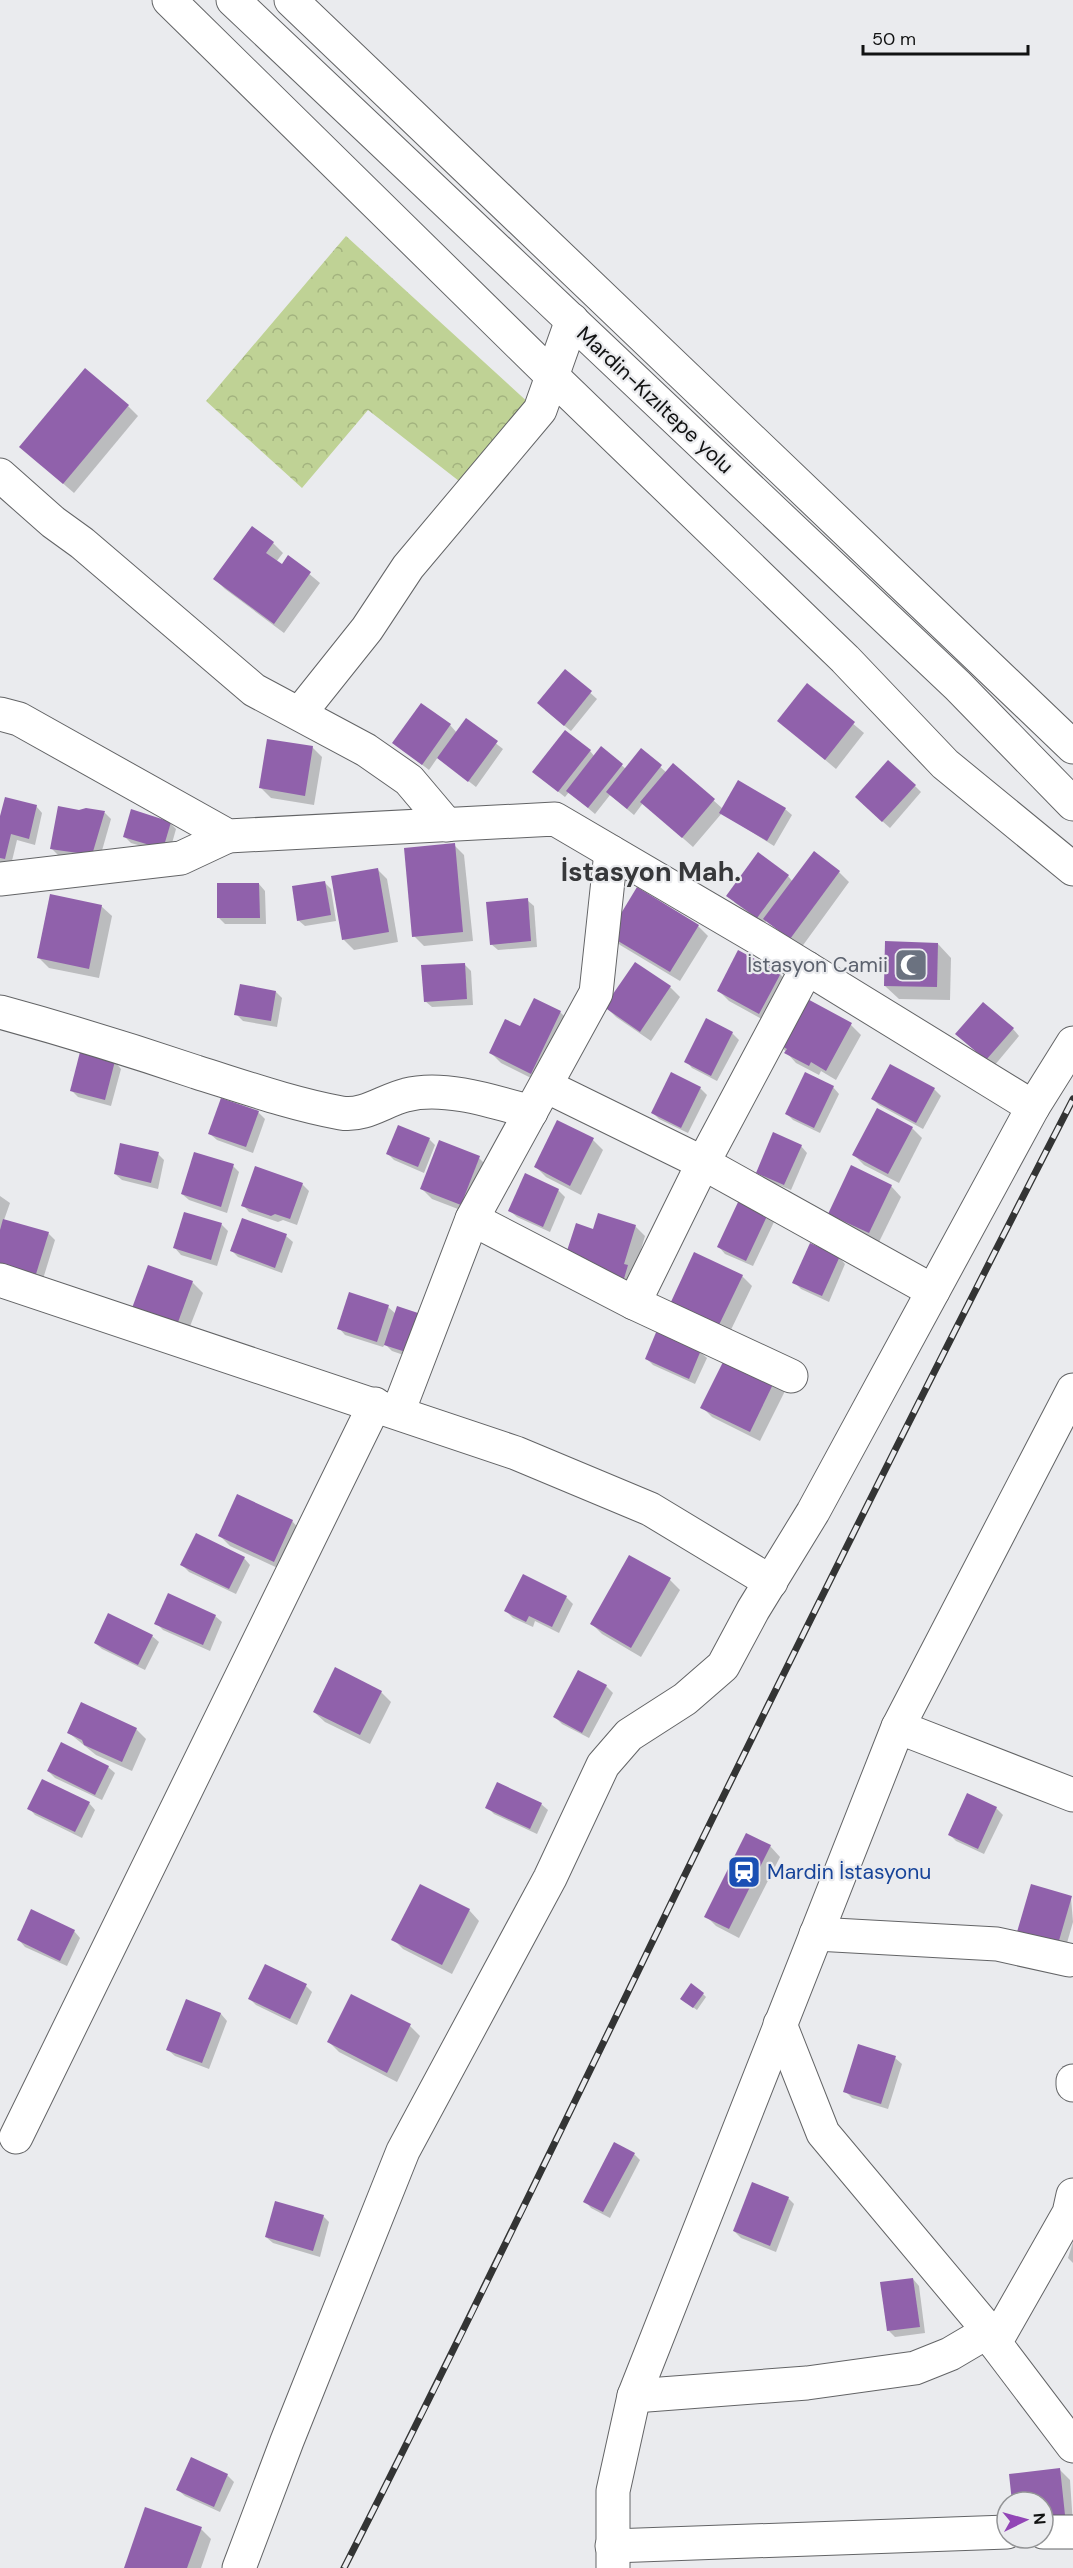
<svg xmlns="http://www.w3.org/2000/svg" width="1073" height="2568" font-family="'DM Sans',sans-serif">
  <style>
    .park { fill: url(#park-crowns) }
    .shadow { fill: #0003 }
    .building { fill: #9061ab }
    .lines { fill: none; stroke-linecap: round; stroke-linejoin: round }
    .minor-casing { stroke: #636466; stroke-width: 35 }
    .highway-casing { stroke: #636466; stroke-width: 35 }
    .minor { stroke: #fff; stroke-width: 33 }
    .highway { stroke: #fff; stroke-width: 33 }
    .rail-casing { stroke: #333434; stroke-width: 7 }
    .rail { stroke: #eaebee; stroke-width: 4.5; stroke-dasharray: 14; stroke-linecap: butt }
    .labels { text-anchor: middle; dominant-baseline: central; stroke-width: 4.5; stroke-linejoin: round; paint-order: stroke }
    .street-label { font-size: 21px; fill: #111212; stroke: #eaebee }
    .worship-label { font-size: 21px; fill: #5b616d; stroke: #eaebee; text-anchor: end }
    .transit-label { font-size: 21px; fill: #164399; stroke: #eaebee; text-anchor: start }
    .district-label { font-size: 27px; font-weight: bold; fill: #37383a; stroke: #eaebee }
  </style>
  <defs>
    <pattern id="park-crowns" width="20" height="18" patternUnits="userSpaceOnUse" patternTransform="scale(1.5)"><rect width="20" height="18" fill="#bfd295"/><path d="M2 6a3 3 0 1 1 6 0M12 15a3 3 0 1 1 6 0" fill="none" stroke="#a3b37f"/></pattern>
  </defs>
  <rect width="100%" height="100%" fill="#eaebee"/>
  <path class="park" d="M346 236 531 405 459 481 368 410 302 488 206 401Z"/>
  <g class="shadow">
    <path d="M128 406 138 416 74 493 21 447Z"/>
    <path d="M273 543 283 553 276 562 282 566 289 557 320 583 284 633 225 589 215 579Z"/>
    <path d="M566 671 597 699 571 731 545 710Z"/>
    <path d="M807 685 864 733 836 769 779 721Z"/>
    <path d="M466 720 503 749 476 787 438 757 429 770 394 743 450 725 457 733Z"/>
    <path d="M312 747 322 757 314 805 271 798 261 788Z"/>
    <path d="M601 748 626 769 641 750 667 773 674 765 723 809H785L792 815 774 846 722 813 693 847 643 803 634 815 610 795 595 814 569 792 565 797 541 778 590 751 595 757Z"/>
    <path d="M915 786 921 792 890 828 863 804Z"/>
    <path d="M36 806 42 813 35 845 17 840 11 865 0 862V823Z"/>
    <path d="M86 809 105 813 111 819 99 861 58 855 52 849Z"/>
    <path d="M170 823 176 829 169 854 131 843 124 836Z"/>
    <path d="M454 845 464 855 473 941 424 946 414 936Z"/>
    <path d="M377 869 387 879 398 942 354 950 344 940Z"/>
    <path d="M839 872 849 882 801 948 767 920 764 924 734 902 788 876 793 882Z"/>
    <path d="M325 883 331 889 336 921 305 926 298 920Z"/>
    <path d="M259 884 265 891 266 924H225L219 918Z"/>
    <path d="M527 900 534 906 537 947 498 950 491 944Z"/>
    <path d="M101 906 112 916 99 978 49 968 39 958Z"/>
    <path d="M698 926 708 936 680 981 620 945 610 935Z"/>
    <path d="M938 944 951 958 950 1000 899 999 885 986Z"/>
    <path d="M464 964 471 971 473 1005 432 1007 425 1001Z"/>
    <path d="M780 974 790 985 769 1023 729 1001 719 991Z"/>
    <path d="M670 987 680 997 651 1041 616 1017 606 1007Z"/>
    <path d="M276 992 282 998 277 1027 243 1021 236 1014Z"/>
    <path d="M803 998 851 1025 861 1035 836 1080 821 1071 819 1075 796 1063 778 1043Z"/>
    <path d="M560 1012 570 1022 541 1083 501 1063 491 1053 521 1029Z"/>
    <path d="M1013 1029 1019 1036 994 1066 964 1040Z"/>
    <path d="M732 1033 739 1040 717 1081 692 1068 686 1061Z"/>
    <path d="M115 1062 121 1069 111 1106 78 1097 71 1090Z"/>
    <path d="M890 1066 934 1089 941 1096 923 1129 879 1105 873 1099Z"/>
    <path d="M833 1087 839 1094 820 1133 793 1120 787 1114Z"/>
    <path d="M700 1088 707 1095 688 1133 659 1119 653 1113Z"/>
    <path d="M258 1112 265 1119 253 1153 217 1140 210 1134Z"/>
    <path d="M558 1122 593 1140 603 1150 581 1195 546 1177 536 1167Z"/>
    <path d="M912 1128 922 1138 899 1183 864 1165 854 1155Z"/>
    <path d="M429 1139 435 1145 424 1173 394 1160 388 1154Z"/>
    <path d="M801 1146 807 1153 791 1190 764 1179 757 1172Z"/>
    <path d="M158 1154 164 1160 158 1189 122 1180 115 1174Z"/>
    <path d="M479 1158 489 1168 471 1214 432 1199 422 1189Z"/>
    <path d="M233 1166 239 1172 227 1213 189 1200 182 1194Z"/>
    <path d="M302 1184 309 1191 297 1225 283 1220 278 1222 249 1212 243 1205Z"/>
    <path d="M891 1186 901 1197 879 1242 840 1224 830 1214Z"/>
    <path d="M558 1190 565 1197 550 1232 517 1217 510 1211Z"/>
    <path d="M0 1196 10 1203 4 1220 48 1233 55 1240 43 1279 0 1266Z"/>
    <path d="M767 1215 774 1222 753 1266 725 1254 719 1247Z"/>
    <path d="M243 1220 286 1236 293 1242 282 1273 238 1257 232 1251Z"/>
    <path d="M221 1224 228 1231 217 1266 181 1255 175 1248Z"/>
    <path d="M635 1226 645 1236 634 1273 633 1291 575 1273Z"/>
    <path d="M839 1257 845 1264 829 1302 801 1289 794 1282Z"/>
    <path d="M149 1267 192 1282 203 1293 187 1334 144 1318Z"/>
    <path d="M742 1276 752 1286 728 1336 682 1314Z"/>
    <path d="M388 1307 396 1314 418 1360 392 1351 385 1344 383 1347 345 1335 339 1328Z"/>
    <path d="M700 1352 707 1358 695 1384 653 1365 646 1358Z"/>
    <path d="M728 1356 786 1389 760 1441 712 1417 702 1407Z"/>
    <path d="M292 1521 302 1532 284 1571 230 1546 220 1536Z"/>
    <path d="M630 1557 670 1580 680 1590 641 1657 602 1634 592 1624Z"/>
    <path d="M244 1558 250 1565 236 1594 189 1572 182 1565Z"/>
    <path d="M566 1597 573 1604 559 1633 535 1621 533 1627 513 1618 506 1611Z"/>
    <path d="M215 1616 222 1622 210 1651 163 1630 156 1623Z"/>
    <path d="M152 1636 159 1642 145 1670 102 1649 95 1643Z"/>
    <path d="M579 1672 606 1686 613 1693 589 1738 562 1724 555 1717Z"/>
    <path d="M381 1692 391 1702 370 1744 325 1722 314 1712Z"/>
    <path d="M136 1729 146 1739 132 1771 96 1755 69 1733Z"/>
    <path d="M108 1767 115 1773 102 1800 55 1778 48 1771Z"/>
    <path d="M89 1803 95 1810 82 1838 35 1815 29 1808Z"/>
    <path d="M541 1804 548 1810 537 1834 494 1814 487 1807Z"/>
    <path d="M996 1808 1003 1815 984 1854 956 1841 950 1835Z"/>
    <path d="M770 1846 780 1857 739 1938 716 1926 706 1916Z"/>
    <path d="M1071 1898 1073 1922 1065 1950 1025 1938Z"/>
    <path d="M469 1910 479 1921 452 1974 403 1949 393 1939Z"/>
    <path d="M74 1931 80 1938 67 1966 25 1947 19 1940Z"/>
    <path d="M306 1986 312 1992 297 2025 256 2005 250 1999Z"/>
    <path d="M703 1994 706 1997 697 2010 684 2001Z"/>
    <path d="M352 1996 410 2026 420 2036 397 2082 339 2052 329 2042Z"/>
    <path d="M187 2001 221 2014 227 2021 209 2069 175 2056 168 2050Z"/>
    <path d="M895 2058 902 2064 888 2109 852 2098 845 2091Z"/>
    <path d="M634 2154 640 2160 610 2218 591 2208 585 2201Z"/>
    <path d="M788 2198 794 2204 776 2252 741 2238 734 2231Z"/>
    <path d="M323 2216 329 2222 320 2257 273 2243 266 2237Z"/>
    <path d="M1073 2242V2263L1068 2258Z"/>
    <path d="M913 2279 919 2286 925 2333 895 2337 888 2330Z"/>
    <path d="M1060 2470 1070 2480 1073 2525 1043 2528V2502H1014Z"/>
    <path d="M227 2475 234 2482 220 2512 185 2496 178 2490Z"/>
    <path d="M201 2529 211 2539 201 2568H125Z"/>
  </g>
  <g class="building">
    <path d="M85 368 129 405 63 484 19 447Z"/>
    <path d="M252 526 274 542 266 553 282 564 288 555 311 572 274 624 213 579Z"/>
    <path d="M565 669 592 691 564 726 537 703Z"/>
    <path d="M807 683 855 722 825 760 777 721Z"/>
    <path d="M421 703 451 724 422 765 392 743Z"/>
    <path d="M466 718 498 741 468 782 437 758Z"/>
    <path d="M565 730 591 750 558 792 532 772Z"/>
    <path d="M267 739 313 746 305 796 259 788Z"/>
    <path d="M601 746 623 764 588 808 566 791Z"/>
    <path d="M641 748 662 765 627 809 606 792Z"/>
    <path d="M888 760 916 785 882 822 855 797Z"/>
    <path d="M673 763 715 799 682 838 640 802Z"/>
    <path d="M738 780 786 808 767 841 719 813Z"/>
    <path d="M5 797 37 805 29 839 11 834 5 859 0 858V816Z"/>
    <path d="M58 806 79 810 86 808 105 811 92 855 50 849Z"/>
    <path d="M131 809 171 822 163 849 123 837Z"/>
    <path d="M455 843 463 932 412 937 404 848Z"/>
    <path d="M814 851 840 871 790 939 763 919Z"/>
    <path d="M758 852 789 875 757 918 726 896Z"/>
    <path d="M378 868 389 932 342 940 331 876Z"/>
    <path d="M325 881 331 915 297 921 292 886Z"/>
    <path d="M217 883H259L260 918H217Z"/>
    <path d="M637 887 699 925 670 972 608 935Z"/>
    <path d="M50 894 102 905 89 969 37 958Z"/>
    <path d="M528 898 531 941 490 945 486 902Z"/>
    <path d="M885 941 938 943 937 987 884 986Z"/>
    <path d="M738 950 781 973 759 1014 717 991Z"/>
    <path d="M635 962 671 986 640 1032 604 1007Z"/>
    <path d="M465 963 467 999 424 1002 421 965Z"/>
    <path d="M240 984 276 991 271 1021 234 1015Z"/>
    <path d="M802 996 852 1023 826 1071 811 1062 809 1066 784 1053 787 1049 777 1043Z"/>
    <path d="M534 998 561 1011 531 1074 489 1053 505 1019 520 1026Z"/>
    <path d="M983 1002 1014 1028 986 1060 955 1034Z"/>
    <path d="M706 1018 733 1032 711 1076 684 1062Z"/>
    <path d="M80 1052 115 1061 105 1100 70 1091Z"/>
    <path d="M890 1064 935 1088 916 1123 871 1099Z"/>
    <path d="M671 1072 701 1087 681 1128 651 1113Z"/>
    <path d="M805 1072 834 1086 814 1128 785 1114Z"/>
    <path d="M221 1098 259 1111 246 1147 208 1134Z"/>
    <path d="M877 1108 913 1127 888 1174 852 1155Z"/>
    <path d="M557 1120 594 1138 570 1186 534 1167Z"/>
    <path d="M398 1125 430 1138 418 1167 386 1154Z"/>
    <path d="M773 1132 802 1145 784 1185 756 1173Z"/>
    <path d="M439 1140 480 1156 461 1205 420 1189Z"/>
    <path d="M120 1143 159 1152 151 1183 114 1174Z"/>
    <path d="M194 1152 234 1164 221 1207 181 1194Z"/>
    <path d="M851 1165 892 1185 869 1233 828 1214Z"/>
    <path d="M255 1166 303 1183 290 1219 275 1214 271 1216 241 1206Z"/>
    <path d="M525 1173 559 1189 543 1227 508 1211Z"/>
    <path d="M739 1200 768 1214 746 1261 717 1247Z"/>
    <path d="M184 1212 222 1223 211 1260 173 1248Z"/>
    <path d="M598 1213 636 1225 624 1264 628 1265 623 1282 563 1263 576 1223 593 1229Z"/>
    <path d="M242 1218 287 1234 275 1268 230 1251Z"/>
    <path d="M3 1219 49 1232 36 1274 0 1263V1230Z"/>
    <path d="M810 1243 840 1256 822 1296 792 1283Z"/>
    <path d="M694 1252 743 1275 718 1327 670 1304Z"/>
    <path d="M148 1265 193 1281 177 1325 132 1308Z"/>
    <path d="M349 1292 389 1305 377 1342 337 1329Z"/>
    <path d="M397 1306 424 1315 412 1354 384 1345Z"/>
    <path d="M657 1330 701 1350 689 1379 645 1359Z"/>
    <path d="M727 1354 776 1378 750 1432 700 1408Z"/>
    <path d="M237 1494 293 1520 274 1562 218 1536Z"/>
    <path d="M196 1533 245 1557 229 1589 180 1565Z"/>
    <path d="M629 1555 671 1578 631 1648 590 1624Z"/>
    <path d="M523 1574 567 1596 552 1627 529 1616 526 1622 504 1611Z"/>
    <path d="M168 1593 216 1615 203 1645 154 1624Z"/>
    <path d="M108 1613 153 1635 138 1665 94 1643Z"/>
    <path d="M335 1667 382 1691 360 1735 313 1712Z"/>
    <path d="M578 1670 607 1685 582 1733 553 1717Z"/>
    <path d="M81 1702 137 1728 122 1762 84 1745 82 1740 67 1733Z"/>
    <path d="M61 1742 109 1766 95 1795 47 1771Z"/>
    <path d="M42 1779 90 1802 75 1832 27 1809Z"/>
    <path d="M497 1782 542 1803 530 1829 485 1808Z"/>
    <path d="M967 1793 997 1807 978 1849 948 1835Z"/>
    <path d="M746 1833 771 1845 729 1929 704 1917Z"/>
    <path d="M420 1884 470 1909 442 1965 391 1940Z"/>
    <path d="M1031 1884 1072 1896 1058 1944 1017 1932Z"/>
    <path d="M31 1909 75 1930 60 1961 17 1940Z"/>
    <path d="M265 1964 307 1984 290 2019 248 1999Z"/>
    <path d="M691 1983 704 1993 693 2008 680 1999Z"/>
    <path d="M351 1994 411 2024 387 2073 327 2042Z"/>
    <path d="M186 1999 221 2013 202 2063 166 2050Z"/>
    <path d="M858 2044 896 2056 881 2104 843 2092Z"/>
    <path d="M614 2142 635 2153 603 2212 583 2202Z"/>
    <path d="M752 2182 789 2197 770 2246 733 2231Z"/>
    <path d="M275 2201 324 2215 313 2251 265 2237Z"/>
    <path d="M913 2278 920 2327 887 2331 880 2282Z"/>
    <path d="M191 2457 228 2474 214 2507 176 2490Z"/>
    <path d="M1060 2468 1065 2515 1043 2517V2502H1012L1009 2474Z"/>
    <path d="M145 2507 202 2527 187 2568H124Z"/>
  </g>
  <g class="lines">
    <g class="minor-casing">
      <g id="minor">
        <path d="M169 0 552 376 845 659 945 764 1073 869"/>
        <path d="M0 475 53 522 82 543 254 690 366 750 409 780 447 825"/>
        <path d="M300 713 367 629 408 567 540 410 572 320"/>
        <path d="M0 714 19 719 228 836 555 819 763 941 1033 1107"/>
        <path d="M0 879 181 858 228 836"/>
        <path d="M0 1012C66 1030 131 1050 196 1072 244 1087 292 1104 341 1113 364 1117 385 1100 406 1095 444 1085 495 1102 531 1112"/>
        <path d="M546 1086 703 1163 933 1291"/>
        <path d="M472 1219 634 1303 791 1376"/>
        <path d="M0 1280 516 1453 650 1509 771 1582"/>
        <path d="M634 1303 703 1163 807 968"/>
        <path d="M398 1412 472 1219 596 993 611 852"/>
        <path d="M898 1727 1073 1795"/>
        <path d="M816 1934 997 1944 1069 1960"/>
        <path d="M780 2024 823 2133 989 2331 995 2343"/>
        <path d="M1073 2081V2085"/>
        <path d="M16 2137 375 1404"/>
        <path d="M1073 2195 1069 2213 995 2343 1073 2446"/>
        <path d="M634 2396 807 2383 915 2368 950 2354 989 2331"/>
        <path d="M1043 2532H1073"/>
        <path d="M612 2546 1007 2532"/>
        <path d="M239 2568 287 2441 403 2151 550 1878 603 1765 629 1735 685 1699 723 1666 753 1610 813 1512 1033 1107 1073 1043"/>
        <path d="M613 2568V2491L634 2396 898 1727 1073 1390"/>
      </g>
    </g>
    <g class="highway-casing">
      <g id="highway">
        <path d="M233 0 958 686 1073 804"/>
        <path d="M291 0 1073 747"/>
      </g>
    </g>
    <use href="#minor" class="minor"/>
    <use href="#highway" class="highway"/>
    <g class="rail-casing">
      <path id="rail" d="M344 2568C465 2331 580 2090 697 1850 820 1599 945 1348 1073 1099"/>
    </g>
    <use href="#rail" class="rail"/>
  </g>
  <defs>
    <g id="mosque-square" transform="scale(1.725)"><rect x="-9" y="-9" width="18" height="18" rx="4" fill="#6b7280" stroke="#eaebee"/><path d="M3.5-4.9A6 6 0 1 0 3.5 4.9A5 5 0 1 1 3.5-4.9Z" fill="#fff"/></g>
    <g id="station-square" transform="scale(1.725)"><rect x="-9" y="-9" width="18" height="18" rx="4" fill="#1a4fb4" stroke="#eaebee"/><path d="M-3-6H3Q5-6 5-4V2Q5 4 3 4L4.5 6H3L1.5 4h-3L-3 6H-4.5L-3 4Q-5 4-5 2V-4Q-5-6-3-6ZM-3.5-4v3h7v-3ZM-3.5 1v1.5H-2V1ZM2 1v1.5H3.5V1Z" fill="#fff"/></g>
  </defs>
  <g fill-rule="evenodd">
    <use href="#mosque-square" x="911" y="965"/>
    <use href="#station-square" x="744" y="1872"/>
  </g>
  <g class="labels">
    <g class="street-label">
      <text transform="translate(655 400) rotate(43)">Mardin-Kızıltepe yolu</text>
    </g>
    <g class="worship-label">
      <text x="888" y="965">İstasyon Camii</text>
    </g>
    <g class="transit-label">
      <text x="767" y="1872">Mardin İstasyonu</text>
    </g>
    <g class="district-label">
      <text x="651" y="871">İstasyon Mah.</text>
    </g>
  </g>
  <g transform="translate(1025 2520) rotate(85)"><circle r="28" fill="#eaebee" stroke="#939496" stroke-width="1.5"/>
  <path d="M0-4.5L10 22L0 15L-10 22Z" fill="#9245b6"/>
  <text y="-9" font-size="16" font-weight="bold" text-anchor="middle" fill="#111212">N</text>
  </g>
  <path d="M863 45v9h165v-9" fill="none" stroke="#111212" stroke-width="3"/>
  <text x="872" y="45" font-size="18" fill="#111212" stroke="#eaebee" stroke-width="4.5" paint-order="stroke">50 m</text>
</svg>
